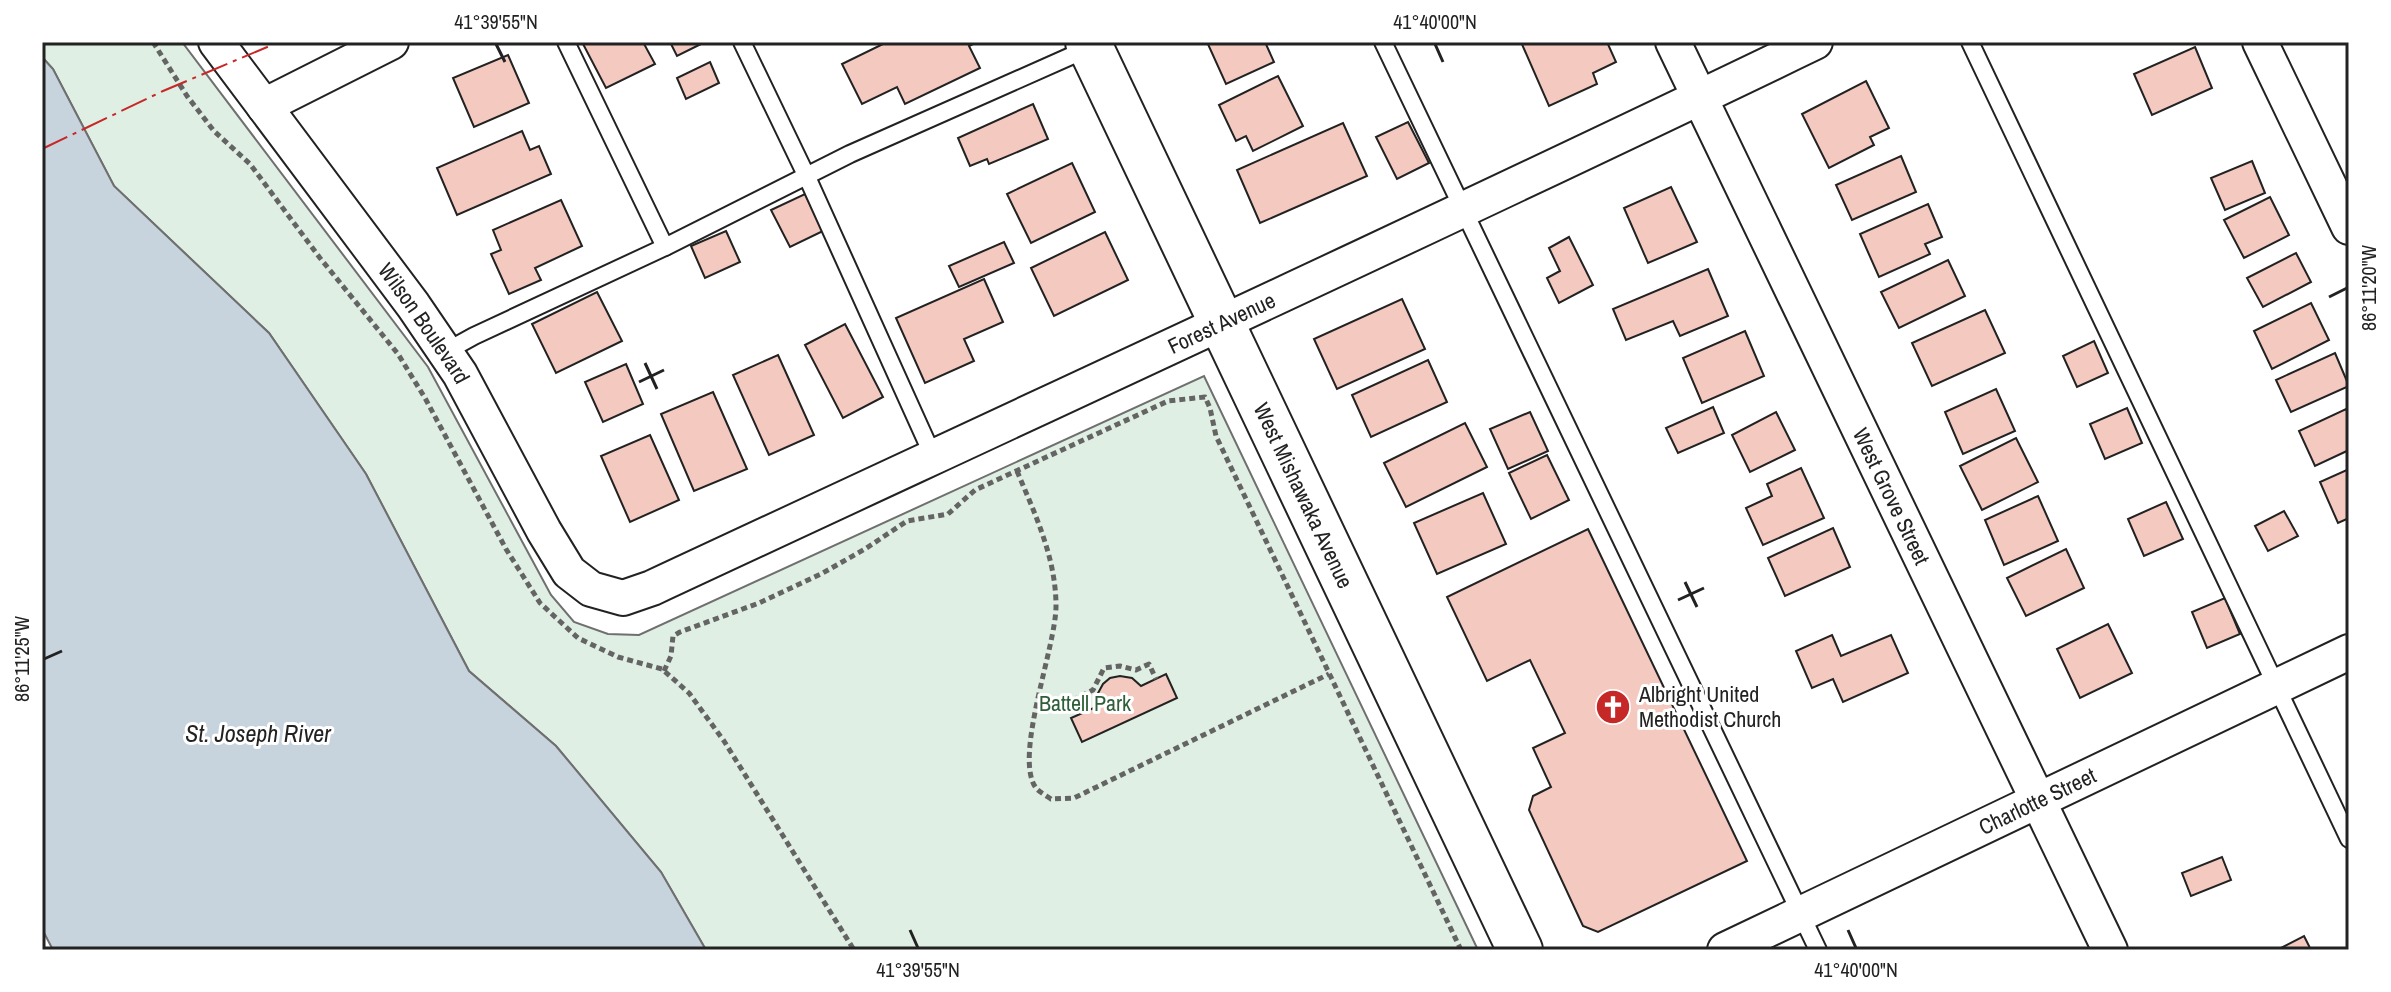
<svg xmlns="http://www.w3.org/2000/svg" width="2391" height="992" font-family="'Archivo Narrow',sans-serif">
  <style>
    .green { fill: #e0efe3; stroke: #6f6f6f; stroke-width: 2 }
    .water { fill: #c7d3dd; stroke: #6f6f6f; stroke-width: 2 }
    .building { fill: #f3c9c0; stroke: #222; stroke-width: 2 }
    .lines { fill: none; stroke-linecap: round; stroke-linejoin: round }
    .lane-casing { stroke: #222; stroke-width: 20 }
    .street-casing { stroke: #222; stroke-width: 38 }
    .secondary-casing { stroke: #222; stroke-width: 48 }
    .path { stroke: #646464; stroke-width: 5; stroke-dasharray: 6 4; stroke-linecap: butt }
    .lane { stroke: #fff; stroke-width: 16 }
    .street { stroke: #fff; stroke-width: 34 }
    .secondary { stroke: #fff; stroke-width: 44 }
    .power { stroke: #c62828; stroke-width: 2; stroke-dasharray: 28 6 4 6; stroke-linecap: butt }
    .ticks { fill: none; stroke: #222; stroke-width: 3 }
    .labels { text-anchor: middle; dominant-baseline: central; stroke-width: 6; stroke-linejoin: round; paint-order: stroke }
    .street-label { font-size: 22px; fill: #222; stroke: #fff }
    .poi-label { font-size: 22px; fill: #222; stroke: #fff; text-anchor: start }
    .park-label { font-size: 22px; fill: #2f5e38; stroke: #fff }
    .water-label { font-size: 24px; font-style: italic; fill: #222; stroke: #fff }
    .neatline { fill: none; stroke: #222; stroke-width: 3 }
    .ticks-label { font-size: 20px; text-anchor: middle; fill: #222 }
  </style>
  <rect width="100%" height="100%" fill="#fff"/>
  <path class="green" d="M42 42H182L428 367 551 595 574 622 608 634 639 635 1204 376 1478 950H706L661 872 556 746 469 671 366 474 269 333 114 186 53 69 42 57Z"/>
  <path class="water" d="M42 57 53 69 114 186 269 333 366 474 469 671 556 746 661 872 706 950H53L42 929Z"/>
  <g class="building">
    <path d="M582 42H643L655 64 606 88Z"/>
    <path d="M670 42H705L677 56Z"/>
    <path d="M887 42H977L969 46 980 68 905 104 897 87 862 104 842 64Z"/>
    <path d="M1207 42H1265L1274 62 1226 84Z"/>
    <path d="M1521 42H1607L1616 62 1593 73 1597 84 1549 106Z"/>
    <path d="M2195 47 2212 88 2152 115 2134 74Z"/>
    <path d="M508 55 529 103 474 127 453 78Z"/>
    <path d="M710 62 719 83 686 99 677 78Z"/>
    <path d="M1278 76 1303 126 1253 151 1246 136 1236 141 1219 105Z"/>
    <path d="M1866 81 1889 128 1870 137 1874 145 1829 168 1802 114Z"/>
    <path d="M1033 104 1048 139 989 164 987 159 970 166 958 138Z"/>
    <path d="M1408 122 1429 163 1397 179 1376 137Z"/>
    <path d="M1343 123 1367 176 1260 223 1237 170Z"/>
    <path d="M522 131 530 150 539 146 551 174 457 215 437 168Z"/>
    <path d="M1901 156 1916 192 1852 220 1836 185Z"/>
    <path d="M2252 161 2265 193 2225 210 2211 178Z"/>
    <path d="M1072 163 1095 212 1031 243 1007 194Z"/>
    <path d="M1671 187 1697 242 1648 263 1624 208Z"/>
    <path d="M805 194 823 231 790 247 771 210Z"/>
    <path d="M2270 197 2289 235 2244 258 2224 220Z"/>
    <path d="M561 200 582 246 535 268 541 280 509 294 491 254 501 250 493 230Z"/>
    <path d="M1928 204 1942 237 1925 244 1930 254 1879 277 1860 234Z"/>
    <path d="M726 231 740 262 705 278 691 246Z"/>
    <path d="M1105 232 1128 280 1054 316 1031 268Z"/>
    <path d="M1569 237 1593 285 1559 303 1547 278 1560 271 1549 248Z"/>
    <path d="M1004 242 1014 263 959 287 949 266Z"/>
    <path d="M2296 253 2311 282 2263 307 2247 278Z"/>
    <path d="M1948 260 1965 296 1899 328 1881 292Z"/>
    <path d="M1708 269 1728 316 1680 336 1673 321 1626 340 1613 309Z"/>
    <path d="M984 279 1003 322 964 339 974 361 925 383 896 318Z"/>
    <path d="M597 292 622 341 556 373 532 324Z"/>
    <path d="M1402 299 1425 349 1337 389 1314 339Z"/>
    <path d="M2311 303 2329 340 2272 369 2254 331Z"/>
    <path d="M1985 310 2005 353 1932 386 1912 343Z"/>
    <path d="M845 324 883 397 843 418 805 345Z"/>
    <path d="M1745 331 1764 376 1702 403 1683 358Z"/>
    <path d="M2094 341 2108 373 2077 387 2063 356Z"/>
    <path d="M2335 353 2349 386 2291 412 2276 380Z"/>
    <path d="M778 355 814 435 769 455 733 375Z"/>
    <path d="M1428 360 1447 402 1371 437 1352 395Z"/>
    <path d="M626 364 643 404 603 422 585 382Z"/>
    <path d="M1996 389 2015 431 1963 454 1945 412Z"/>
    <path d="M713 392 747 469 694 491 661 414Z"/>
    <path d="M1713 407 1724 433 1678 453 1666 428Z"/>
    <path d="M2127 408 2142 443 2105 459 2090 424Z"/>
    <path d="M2346 409 2349 416V450L2315 466 2299 431Z"/>
    <path d="M1530 412 1548 451 1508 469 1490 429Z"/>
    <path d="M1776 412 1795 450 1750 472 1732 435Z"/>
    <path d="M1465 423 1487 467 1406 507 1384 463Z"/>
    <path d="M650 435 679 500 630 522 601 456Z"/>
    <path d="M2016 438 2038 482 1982 510 1960 466Z"/>
    <path d="M1547 455 1569 500 1531 519 1509 473Z"/>
    <path d="M1801 468 1824 518 1763 545 1746 508 1772 496 1767 484Z"/>
    <path d="M2349 469V518L2338 523 2320 482Z"/>
    <path d="M1483 493 1506 544 1437 574 1414 523Z"/>
    <path d="M2038 496 2058 541 2004 565 1985 520Z"/>
    <path d="M2166 502 2183 539 2144 556 2128 519Z"/>
    <path d="M2284 511 2298 536 2268 551 2255 526Z"/>
    <path d="M1833 528 1850 567 1785 596 1768 558Z"/>
    <path d="M1588 529 1747 861 1598 932 1583 926 1529 810 1533 796 1551 787 1533 748 1565 733 1530 660 1487 681 1447 597Z"/>
    <path d="M2066 549 2084 588 2026 616 2007 578Z"/>
    <path d="M2225 598 2240 634 2207 648 2192 612Z"/>
    <path d="M2108 624 2132 673 2080 698 2057 649Z"/>
    <path d="M1832 635 1841 656 1891 635 1908 673 1843 702 1833 679 1812 688 1796 651Z"/>
    <path d="M1166 674 1177 698 1082 742 1071 718 1096 707 1097 695 1103 684 1110 678 1120 676 1132 678 1141 686Z"/>
    <path d="M2222 857 2231 880 2191 896 2182 873Z"/>
    <path d="M2304 936 2311 950H2277Z"/>
  </g>
  <g class="lines">
    <g class="lane-casing">
      <g id="lane">
        <path d="M566 42 665 247"/>
        <path d="M742 42 807 177 933 456"/>
        <path d="M1383 42 1818 950"/>
        <path d="M1970 42 2349 839"/>
        <path d="M445 352 474 336 665 247 850 154 1089 48"/>
      </g>
    </g>
    <g class="street-casing">
      <g id="street">
        <path id="s1" d="M216 42 413 305 460 374 544 531 569 572 591 589 623 598 652 588C1040 407 1429 228 1815 42"/>
        <path id="s2" d="M1673 42 2110 950"/>
        <path d="M2260 42 2349 227"/>
        <path d="M264 106 391 42"/>
        <path id="s3" d="M1725 950 2349 652"/>
      </g>
    </g>
    <g class="secondary-casing">
      <g id="secondary">
        <path id="s4" d="M1088 42 1520 950"/>
      </g>
    </g>
    <g class="path">
      <path d="M153 42 187 96 214 131 250 164 320 258 398 354 425 398 506 549 540 603 578 638 618 657 662 669 689 693 724 741 854 950"/>
      <path d="M1017 471C1035 514 1056 558 1056 606 1056 647 1013 757 1036 788 1039 792 1047 796 1051 799L1074 798 1329 674"/>
      <path d="M664 671 671 656 673 636 680 632 759 603 821 574 865 549 907 521 948 514 975 490 1168 401 1205 397 1210 408 1216 436 1461 950"/>
      <path d="M1084 712 1077 698 1093 690 1104 668 1120 666 1136 670 1149 664 1156 679"/>
    </g>
    <use href="#lane" class="lane"/>
    <use href="#street" class="street"/>
    <use href="#secondary" class="secondary"/>
    <path class="power" d="M42 149 163 91 279 42"/>
  </g>
  <path class="ticks" d="M496 44 505 62M1435 44 1443 62M2329 297 2347 288M645 363 657 389M639 382 664 370M1685 582 1697 607M1678 600 1704 588M44 659 62 651M910 930 918 948M1848 930 1856 948"/>
  <defs>
    <g id="church-disc" transform="scale(1.8)"><circle r="9.5" fill="#c62828" stroke="#fff"/><path d="M-1.2-6h2.4v3.5h3.3v2.4h-3.3V6h-2.4V-.1h-3.3v-2.4h3.3Z" fill="#fff"/></g>
  </defs>
  <g fill-rule="evenodd">
    <use href="#church-disc" x="1613" y="707"/>
  </g>
  <g class="labels">
    <g class="street-label">
      <text stroke="none"><textPath href="#s1" startOffset="350">Wilson Boulevard</textPath></text>
      <text stroke="none"><textPath href="#s1" startOffset="1358">Forest Avenue</textPath></text>
      <text stroke="none"><textPath href="#s4" startOffset="502">West Mishawaka Avenue</textPath></text>
      <text stroke="none"><textPath href="#s2" startOffset="504">West Grove Street</textPath></text>
      <text stroke="none"><textPath href="#s3" startOffset="346">Charlotte Street</textPath></text>
    </g>
    <g class="poi-label">
      <text x="1639" y="694">Albright United<tspan x="1639" dy="25">Methodist Church</tspan></text>
    </g>
    <g class="park-label">
      <text x="1085" y="703">Battell Park</text>
    </g>
    <g class="water-label">
      <text x="258" y="733">St. Joseph River</text>
    </g>
  </g>
  <rect width="2391" height="992" fill="none" stroke="#ffffff" stroke-width="88"/>
  <rect x="44" y="44" width="2303" height="904" class="neatline"/>
  <g class="ticks-label">
    <text x="496" y="29">41°39'55"N</text>
    <text x="1435" y="29">41°40'00"N</text>
    <text transform="translate(2369 288) rotate(-90)" y="7">86°11'20"W</text>
    <text transform="translate(22 659) rotate(-90)" y="7">86°11'25"W</text>
    <text x="918" y="977">41°39'55"N</text>
    <text x="1856" y="977">41°40'00"N</text>
  </g>
</svg>
